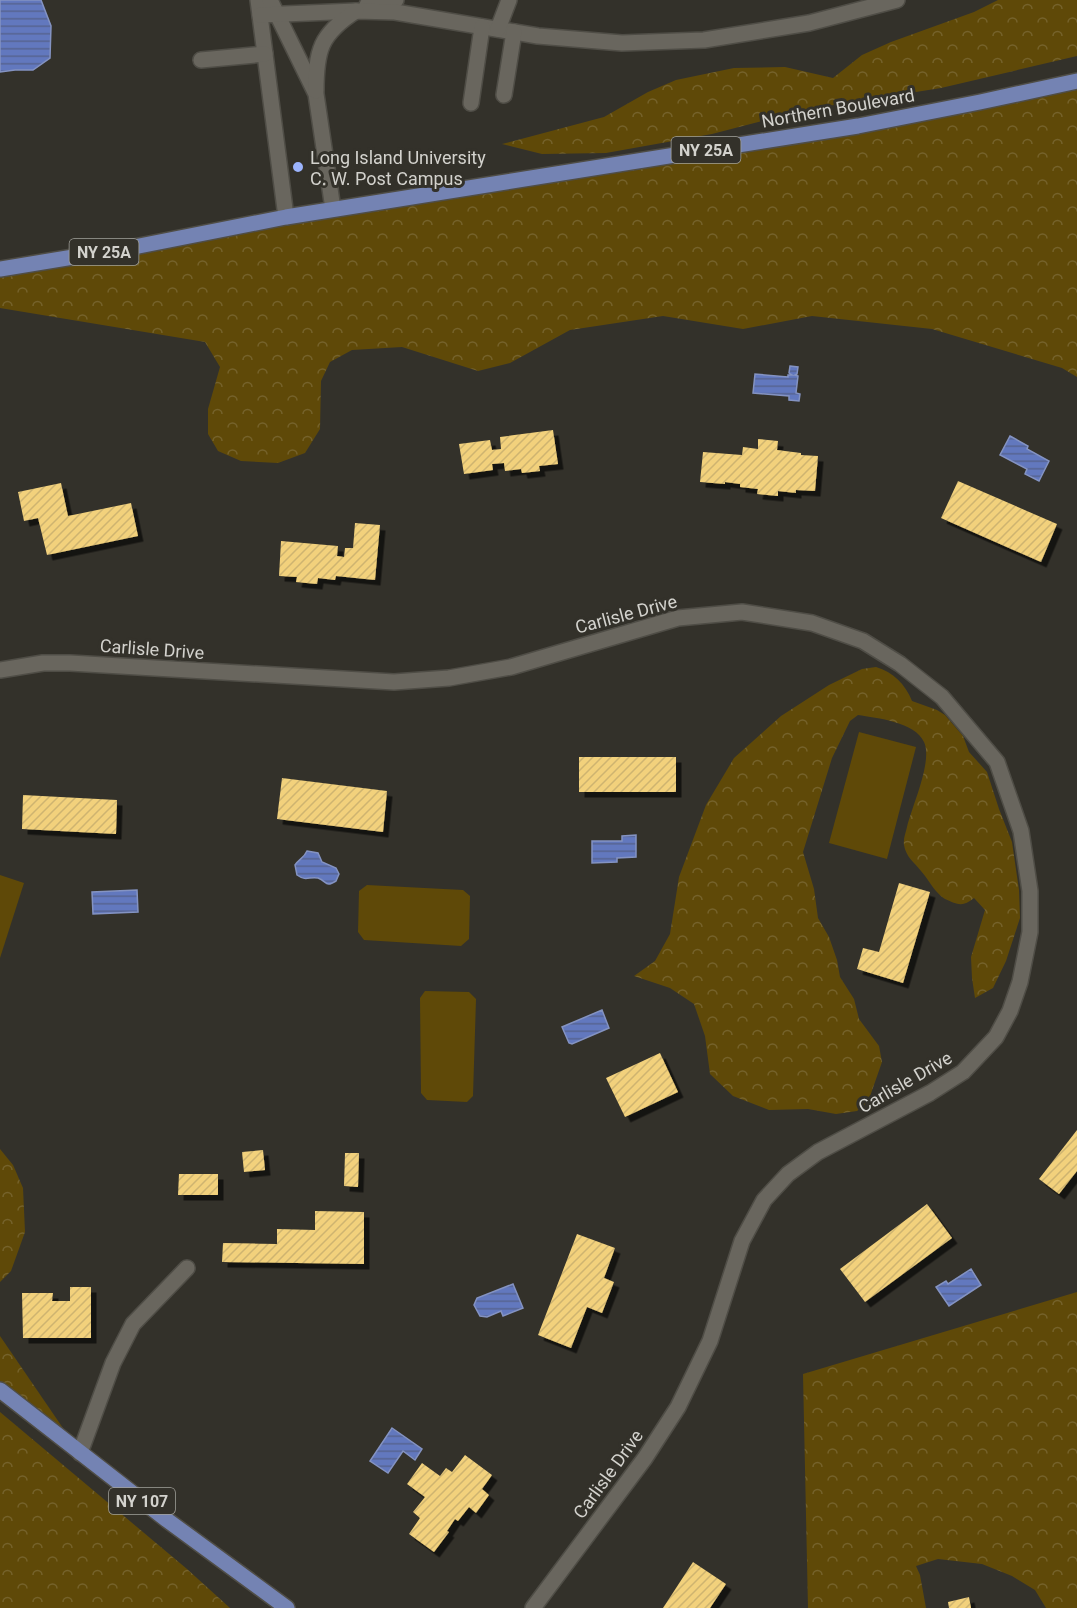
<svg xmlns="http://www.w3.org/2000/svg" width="1077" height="1608" font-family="Roboto,sans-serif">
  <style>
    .forest { fill: url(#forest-crowns) }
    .pitch { fill: #5f4908 }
    .water { fill: url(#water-rules); stroke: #8493c2; stroke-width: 1.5 }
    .building { fill: url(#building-hatch); filter: url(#shadow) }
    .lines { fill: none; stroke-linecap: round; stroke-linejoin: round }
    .minor-casing { stroke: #4f4d46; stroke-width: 18 }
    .major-casing { stroke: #4f4d46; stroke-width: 18 }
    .minor { stroke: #69665e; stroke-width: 15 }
    .major { stroke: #7483b3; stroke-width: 15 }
    .poi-dot { fill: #9cb4fd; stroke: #33312a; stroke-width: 2 }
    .labels { text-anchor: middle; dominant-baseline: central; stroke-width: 6; stroke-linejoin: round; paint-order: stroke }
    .shield { fill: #33312a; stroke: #a3a29c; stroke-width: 1.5 }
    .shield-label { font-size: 16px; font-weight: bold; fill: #d3d2cd }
    .street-label { font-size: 18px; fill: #d3d2cd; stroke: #33312a }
    .poi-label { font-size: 18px; fill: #d3d2cd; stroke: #33312a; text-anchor: start }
  </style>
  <defs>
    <pattern id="forest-crowns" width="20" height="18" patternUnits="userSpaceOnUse" patternTransform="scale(1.5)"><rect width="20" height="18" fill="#5f4908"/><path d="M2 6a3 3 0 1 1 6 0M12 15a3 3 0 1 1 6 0" fill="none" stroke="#75622b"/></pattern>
    <pattern id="water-rules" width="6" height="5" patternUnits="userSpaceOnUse" patternTransform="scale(1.5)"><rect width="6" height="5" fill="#6278be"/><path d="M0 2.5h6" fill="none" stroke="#566491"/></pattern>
    <pattern id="building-hatch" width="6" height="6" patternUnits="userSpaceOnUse" patternTransform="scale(1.5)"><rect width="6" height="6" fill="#f2d17c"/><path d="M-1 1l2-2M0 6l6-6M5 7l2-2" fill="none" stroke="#ceb470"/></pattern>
    <filter id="shadow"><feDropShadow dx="5.5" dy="5.5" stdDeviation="0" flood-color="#0009"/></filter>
  </defs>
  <rect width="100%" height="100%" fill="#33312a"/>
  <g class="forest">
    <path d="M998 0H1077V56L941 88 809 109 712 134 606 153 542 154 502 144 604 117 648 92 676 80 734 68 785 67 833 78 862 55 891 42 974 12Z"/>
    <path d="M1077 81V377L1062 368 932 329 812 316 743 329 663 316 570 330 510 363 478 371 402 347 352 350 330 362 321 381 320 429 305 453 278 463 241 461 218 451 208 434V409L220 367 205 342 0 308V269L858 126Z"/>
    <path d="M876 667C893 672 905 684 912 701L937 710 945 715 963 736 969 752 987 772 999 809 1012 842 1019 890 1020 918 1006 961 993 988 975 998 972 978 971 957 985 910 974 898C963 907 958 905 945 899 935 893 929 880 921 871 914 862 906 857 904 845 903 839 906 832 907 827 912 806 933 761 924 742 915 722 877 718 858 715L850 721 832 758 803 852 814 889 818 918 829 937 837 960 840 977 854 999 859 1019 879 1046 882 1062 868 1102 857 1111 836 1114 808 1109 769 1110 733 1096 710 1074 705 1036 694 1004 670 988 634 976 655 961 670 934 679 877 706 805 734 758 781 716 829 685 862 669Z"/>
    <path d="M0 1149 13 1165 23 1188 25 1232 11 1271 0 1282Z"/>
    <path d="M1077 1292V1608H1046L1035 1590 1012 1576 982 1564 938 1559 916 1566 920 1575 926 1608H808L803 1374Z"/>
    <path d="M0 1336 80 1453 0 1390Z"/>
    <path d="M0 1412 187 1569 230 1608H0Z"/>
  </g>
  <g class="pitch">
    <path d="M859 732 916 747 887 859 829 843Z"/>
    <path d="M0 875 24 883 0 958Z"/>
    <path d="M367 885 463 890 470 896 469 939 461 946 364 940 358 932 359 891Z"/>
    <path d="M425 991 469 992 476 999 473 1096 467 1102 427 1100 421 1093 420 998Z"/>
  </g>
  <g class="water">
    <path d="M0 0H41L51 26 50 58 33 70H15L0 72Z"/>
    <path d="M790 366 798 367 797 374 795 375 798 376 796 393 800 394 799 401 789 400V396L753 393 755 374 788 377V375H792L789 373Z"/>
    <path d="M1010 436 1028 446 1027 449 1049 461 1039 481 1025 474 1027 469 1000 455Z"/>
    <path d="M636 835V857L617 858V862L592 863V841H622V836Z"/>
    <path d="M307 851 318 853 322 862 336 868 339 874 336 881C325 888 327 881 318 878 309 876 307 882 297 875L295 865C299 859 304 858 307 851Z"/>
    <path d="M137 890 138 912 93 914 92 892Z"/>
    <path d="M602 1010 609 1028 572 1044 569 1043 562 1027Z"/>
    <path d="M971 1269 981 1285 949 1306 936 1287 946 1281 948 1284Z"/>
    <path d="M513 1284 523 1308 503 1316 501 1311 487 1317 480 1316 474 1305 477 1298Z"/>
    <path d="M392 1428 422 1449 415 1460 403 1451 388 1473 370 1461Z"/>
  </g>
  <g class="building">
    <path d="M553 430 558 464 539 466 540 471 522 473 521 469 505 471 504 463 492 464 493 470 464 474 459 444 490 440 492 450 501 449 500 437Z"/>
    <path d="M758 439 778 441 777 450 801 453V455L818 456 815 491 796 490V493L778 491V496L757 494 758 489 740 487V484L725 482V484L700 482 703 452 742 455 743 447 758 449Z"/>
    <path d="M958 481 1057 524 1041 562 941 518Z"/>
    <path d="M61 483 68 516 131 503 138 536 47 555 38 518 24 521 18 492Z"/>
    <path d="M355 523 380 525 375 580 336 576 335 580 318 578 317 584 296 582 297 577 279 576 281 541 338 546 337 556 344 557 345 548H353Z"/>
    <rect x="579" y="757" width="97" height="35"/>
    <path d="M282 778 387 791 383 832 277 819Z"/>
    <path d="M23 795 117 800 116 834 22 829Z"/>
    <path d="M899 883 930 892 903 983 857 969 863 948 879 952Z"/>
    <path d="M660 1053 678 1092 625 1117 606 1078Z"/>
    <path d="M1077 1130V1171L1059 1194 1039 1179Z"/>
    <path d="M263 1150 265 1170 244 1172 242 1152Z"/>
    <path d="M345 1153H359L358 1187 344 1186Z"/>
    <path d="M179 1174H218V1195H178Z"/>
    <path d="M927 1204 952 1238 865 1302 840 1269Z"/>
    <path d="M315 1211 364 1212V1264L222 1262 223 1243 277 1244V1229L315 1230Z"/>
    <path d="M577 1234 615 1248 604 1278 614 1282 602 1313 587 1307 571 1348 538 1335Z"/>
    <path d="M70 1287H91V1338H23L22 1293H53L52 1301H70Z"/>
    <path d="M465 1455 492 1475 482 1489 489 1495 476 1513 469 1507 458 1521 455 1519 447 1531 449 1532 434 1552 409 1534 420 1518 413 1512 425 1497 407 1484 422 1463 440 1476 446 1468 452 1472Z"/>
    <path d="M693 1562 726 1584 710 1608H663Z"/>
    <path d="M969 1597 971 1608H949L948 1602Z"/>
  </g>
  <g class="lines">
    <g class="minor-casing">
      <g id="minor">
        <path d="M258 0 286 217"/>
        <path d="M270 0 316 94 333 209"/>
        <path d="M367 5 396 0"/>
        <path d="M260 15 356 11 395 12 538 36 622 43 704 40 809 23 897 0"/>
        <path d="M498 29 509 0"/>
        <path d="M201 60 265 54"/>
        <path d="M316 91C316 51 320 34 356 11"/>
        <path d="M504 95 514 32"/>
        <path d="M471 103 482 27"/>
        <path d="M0 670 43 663H70L394 682 449 678 511 667 678 618 742 612 812 623 863 641 900 664 942 697 997 762 1021 831 1030 891V932L1020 982 1010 1011 996 1037 963 1072 930 1093 818 1152 788 1174 764 1200 742 1241 710 1341 678 1407 645 1458 533 1608"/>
        <path d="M80 1453 113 1363 133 1324 187 1268"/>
      </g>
    </g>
    <g class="major-casing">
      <g id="major">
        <path d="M0 269 134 247 286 217 858 126 980 102 1077 81"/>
        <path d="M0 1390 167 1520 287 1608"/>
      </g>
    </g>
    <use href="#minor" class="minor"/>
    <use href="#major" class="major"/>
  </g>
  <circle class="poi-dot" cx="298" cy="167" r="6"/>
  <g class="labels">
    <g class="shield">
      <rect x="671.5" y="137" width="69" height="26" rx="4.5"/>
      <rect x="69.5" y="239" width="69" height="26" rx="4.5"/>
      <rect x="109" y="1488" width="66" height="26" rx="4.5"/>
    </g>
    <g class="shield-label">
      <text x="706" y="150">NY 25A</text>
      <text x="104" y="252">NY 25A</text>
      <text x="142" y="1501">NY 107</text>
    </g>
    <g class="street-label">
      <text transform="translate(838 108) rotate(-10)">Northern Boulevard</text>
      <text transform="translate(626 614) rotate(-15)">Carlisle Drive</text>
      <text transform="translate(152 649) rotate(4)">Carlisle Drive</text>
      <text transform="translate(905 1082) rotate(-30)">Carlisle Drive</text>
      <text transform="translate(608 1474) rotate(-54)">Carlisle Drive</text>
    </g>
    <g class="poi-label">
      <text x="310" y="157">Long Island University<tspan x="310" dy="21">C. W. Post Campus</tspan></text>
    </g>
  </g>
</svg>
